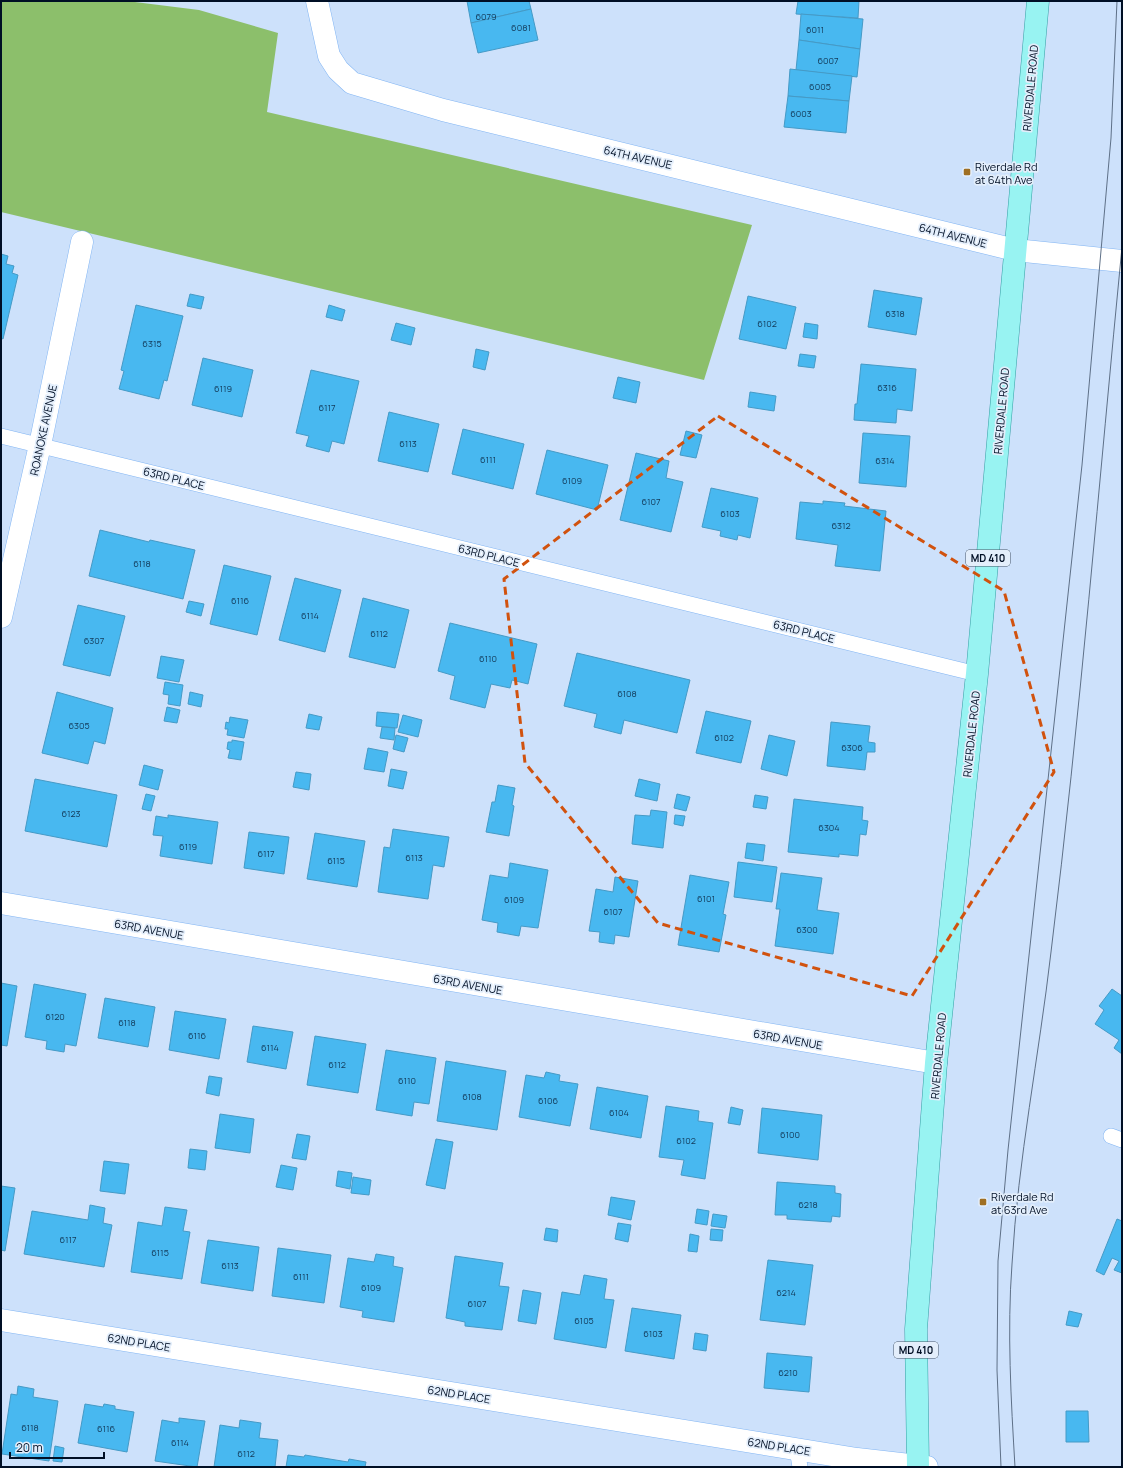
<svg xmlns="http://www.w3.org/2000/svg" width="1123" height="1468" font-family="Manrope,sans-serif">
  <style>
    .green { fill: #8cbf6b }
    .building { fill: #48b8f0; stroke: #459ac6 }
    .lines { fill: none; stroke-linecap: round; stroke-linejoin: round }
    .service-casing { stroke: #82b5f3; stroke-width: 16 }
    .minor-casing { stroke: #82b5f3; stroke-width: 23 }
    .primary-casing { stroke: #369ea4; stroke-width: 23 }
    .service { stroke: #fff; stroke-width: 15 }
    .minor { stroke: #fff; stroke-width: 22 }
    .primary { stroke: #98f3f2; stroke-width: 22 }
    .tram { stroke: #5e7087; stroke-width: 1 }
    .marked { fill: none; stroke: #d1520e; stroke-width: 3; stroke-dasharray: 8 5; stroke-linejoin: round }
    .poi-dot { fill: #9f6f23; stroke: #e3eefb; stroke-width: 1.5 }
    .labels { text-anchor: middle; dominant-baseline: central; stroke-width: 3.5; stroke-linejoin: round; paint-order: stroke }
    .number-label { font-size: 9px; fill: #123958 }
    .shield { fill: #e3eefb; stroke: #445265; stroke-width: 1 }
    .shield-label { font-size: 10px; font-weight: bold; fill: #000f25 }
    .street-label { font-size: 11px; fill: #000f25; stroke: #e3eefb }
    .poi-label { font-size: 11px; fill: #000f25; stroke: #e3eefb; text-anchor: start }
  </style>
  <rect width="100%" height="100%" fill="#cde1fb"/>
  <path class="green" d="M1 1H127L199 10 278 33 267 112 752 225 704 380 1 212Z"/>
  <g class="building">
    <path d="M467 1H529L531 9 471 23Z"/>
    <path d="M798 1H859L858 18 796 14Z"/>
    <path d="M531 9 538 40 478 53 471 23Z"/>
    <path d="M801 14 863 19 860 49 799 40Z"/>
    <path d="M799 40 860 49 857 77 796 70Z"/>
    <path d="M790 69 852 76 849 101 788 96Z"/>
    <path d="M788 96 849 101 846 133 784 127Z"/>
    <path d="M1 254 8 256 6 264 14 266 12 273 18 275 3 339 1 338Z"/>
    <path d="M874 290 922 298 916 335 868 327Z"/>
    <path d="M190 294 204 297 201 309 187 306Z"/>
    <path d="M748 296 796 307 786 349 739 339Z"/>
    <path d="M136 305 183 316 167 381 164 380 159 399 119 389 124 371 121 370Z"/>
    <path d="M329 305 345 310 342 321 326 317Z"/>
    <path d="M396 323 415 328 411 345 391 340Z"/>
    <path d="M805 323 818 325 817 339 803 337Z"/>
    <path d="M476 349 489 352 485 370 473 367Z"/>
    <path d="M800 354 816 356 814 368 798 366Z"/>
    <path d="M203 358 253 370 242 417 192 405Z"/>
    <path d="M861 364 916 369 912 411 897 409 896 423 854 420 855 404H857Z"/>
    <path d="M311 370 359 381 344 444 332 441 329 452 306 446 309 436 296 433Z"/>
    <path d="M618 377 640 382 636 403 613 398Z"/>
    <path d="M750 392 776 396 774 411 748 407Z"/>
    <path d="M389 412 439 424 428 472 378 461Z"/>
    <path d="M463 429 524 444 513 489 452 474Z"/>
    <path d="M686 431 702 435 696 458 680 455Z"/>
    <path d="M863 433 910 436 906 487 859 483Z"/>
    <path d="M547 450 608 465 597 510 536 494Z"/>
    <path d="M636 453 669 461 666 478 683 482 671 532 620 520Z"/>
    <path d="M711 488 758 498 750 538 738 535 737 540 720 536 721 531 702 527Z"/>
    <path d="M823 501 845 503 844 506 886 511 880 571 835 566 838 545 796 539 800 502 823 504Z"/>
    <path d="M100 530 149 542 150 540 195 550 183 599 89 576Z"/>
    <path d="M224 565 271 576 257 635 210 624Z"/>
    <path d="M295 578 341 590 325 652 279 640Z"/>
    <path d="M363 598 409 610 395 668 349 657Z"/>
    <path d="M189 601 204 604 201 616 186 612Z"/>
    <path d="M78 605 125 616 110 676 63 665Z"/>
    <path d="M450 623 537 644 528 684 512 680 510 688 491 684 485 708 450 699 455 676 438 671Z"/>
    <path d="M577 653 690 680 677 733 624 720 621 734 594 727 597 714 564 706Z"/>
    <path d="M161 656 184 660 179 682 157 678Z"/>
    <path d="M165 682 183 685 180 706 168 704 169 695 163 694Z"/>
    <path d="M57 692 113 708 105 744 94 741 88 764 42 753Z"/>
    <path d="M190 692 203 695 201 707 188 704Z"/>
    <path d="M167 707 180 710 177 723 164 721Z"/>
    <path d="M706 711 751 721 741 763 696 753Z"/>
    <path d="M377 712 399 714 397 728 376 726Z"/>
    <path d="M309 714 322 717 319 730 306 728Z"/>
    <path d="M403 715 422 720 418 737 398 732Z"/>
    <path d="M230 717 248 720 244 738 227 735 228 729H225L226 722 229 723Z"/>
    <path d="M831 722 870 726 868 742 875 743V752H867L865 770 827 766Z"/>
    <path d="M382 727 395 728 394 740 380 738Z"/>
    <path d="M396 735 408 738 404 752 393 749Z"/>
    <path d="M769 735 795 741 787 776 761 769Z"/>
    <path d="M232 740 244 742 241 760 228 758 230 750 227 749 228 742H232Z"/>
    <path d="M368 748 388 752 384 772 364 769Z"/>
    <path d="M144 765 163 770 158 790 139 785Z"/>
    <path d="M391 769 407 772 403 789 388 786Z"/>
    <path d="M296 772 311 774 309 790 293 787Z"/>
    <path d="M35 779 117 795 107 847 25 831Z"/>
    <path d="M639 779 660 784 657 801 635 796Z"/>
    <path d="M498 785 515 788 512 805 514 806 509 836 486 832 492 802H495Z"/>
    <path d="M146 794 155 796 151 811 142 809Z"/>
    <path d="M677 794 690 797 686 811 674 808Z"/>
    <path d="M755 795 768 797 766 809 753 807Z"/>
    <path d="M794 799 863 807 862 820 868 821 866 835 860 834 858 856 839 854V857L788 852Z"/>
    <path d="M651 810 667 812 663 848 632 844 635 815 650 816Z"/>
    <path d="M168 815 218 822 212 864 160 856 163 836 153 835 156 816 168 818Z"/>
    <path d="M675 815 685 816 683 826 674 824Z"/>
    <path d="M393 829 449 837 444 867 433 865 428 899 378 892 384 847 390 848Z"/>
    <path d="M249 832 289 837 284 874 244 868Z"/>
    <path d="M315 833 365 841 357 887 307 879Z"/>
    <path d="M747 843 765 845 763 861 745 858Z"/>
    <path d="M738 862 777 867 772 902 734 897Z"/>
    <path d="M510 863 548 870 538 928 521 926 519 936 497 932 498 923 482 920 490 875 508 878Z"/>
    <path d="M781 873 822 878 817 910 839 913 833 954 775 946 780 909H776Z"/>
    <path d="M690 875 729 882 723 914 726 915 719 952 678 945Z"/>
    <path d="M615 877 638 881 629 937 615 935 614 944 599 942 600 932 589 931 596 889 613 892Z"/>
    <path d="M1 983 17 986 7 1046 1 1045Z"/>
    <path d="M34 984 86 994 76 1046 65 1044 64 1052 46 1049 47 1041 25 1037Z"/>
    <path d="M1112 989 1122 996V1054L1114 1048 1119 1040 1095 1024 1104 1010 1099 1006Z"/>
    <path d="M105 998 155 1007 148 1047 98 1038Z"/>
    <path d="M175 1011 226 1019 219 1059 169 1050Z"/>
    <path d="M253 1026 293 1032 286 1069 247 1062Z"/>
    <path d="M315 1036 366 1044 358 1093 307 1085Z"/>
    <path d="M386 1050 436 1058 429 1104 414 1102 412 1116 376 1110Z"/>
    <path d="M446 1061 506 1071 497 1130 437 1121Z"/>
    <path d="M546 1072 560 1075 559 1081 578 1084 570 1126 519 1117 526 1075 544 1078Z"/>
    <path d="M209 1076 222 1078 219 1096 206 1093Z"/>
    <path d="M597 1087 648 1096 641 1138 590 1129Z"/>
    <path d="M666 1106 699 1111 698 1121 713 1123 705 1179 681 1175 684 1160 659 1157Z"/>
    <path d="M731 1107 743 1110 740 1125 728 1123Z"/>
    <path d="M762 1108 822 1115 818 1160 758 1153Z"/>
    <path d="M220 1114 254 1119 250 1153 215 1148Z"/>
    <path d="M297 1134 310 1136 306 1160 292 1158Z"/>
    <path d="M436 1139 453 1142 445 1189 426 1185Z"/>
    <path d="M190 1149 207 1151 205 1170 188 1168Z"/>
    <path d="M104 1161 129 1164 125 1194 100 1191Z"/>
    <path d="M281 1165 297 1168 293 1190 276 1187Z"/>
    <path d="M338 1171 352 1173 350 1189 336 1186Z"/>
    <path d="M353 1177 371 1180 369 1195 351 1193Z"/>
    <path d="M777 1182 835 1186V1193L841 1194 840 1217 832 1216 831 1222 787 1219V1215H775Z"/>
    <path d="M1 1186 15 1188 5 1251 1 1250Z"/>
    <path d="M611 1197 635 1201 631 1220 608 1215Z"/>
    <path d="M90 1205 105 1208 103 1223 112 1225 104 1267 24 1254 32 1211 88 1220Z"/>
    <path d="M165 1207 187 1210 183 1231 190 1232 182 1279 131 1272 138 1222 162 1226Z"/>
    <path d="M697 1209 709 1211 707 1225 695 1223Z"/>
    <path d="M713 1214 727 1216 725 1228 711 1226Z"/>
    <path d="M1117 1219 1122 1221V1273L1114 1270 1119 1261 1112 1258 1104 1275 1096 1271Z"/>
    <path d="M618 1223 631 1225 628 1242 615 1239Z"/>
    <path d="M546 1228 558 1230 557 1242 544 1240Z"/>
    <path d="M711 1229 723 1230 722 1241 710 1240Z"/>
    <path d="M690 1234 699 1236 697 1252 688 1251Z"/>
    <path d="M208 1240 259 1247 253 1291 201 1283Z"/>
    <path d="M278 1248 331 1255 324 1303 272 1296Z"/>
    <path d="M376 1254 394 1257 393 1266 403 1268 394 1322 362 1317 363 1311 340 1307 348 1258 374 1262Z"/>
    <path d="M455 1256 503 1263 499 1286 509 1287 502 1330 465 1326V1322L446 1318Z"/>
    <path d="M768 1260 813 1265 805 1325 760 1320Z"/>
    <path d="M584 1275 607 1279 604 1299 614 1300 606 1348 554 1339 562 1292 580 1295Z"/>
    <path d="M523 1290 541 1293 536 1324 518 1321Z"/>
    <path d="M632 1308 681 1315 674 1359 625 1351Z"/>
    <path d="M1069 1311 1082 1314 1078 1327 1066 1325Z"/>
    <path d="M695 1333 708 1335 706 1351 693 1349Z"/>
    <path d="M767 1353 812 1357 809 1392 764 1388Z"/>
    <path d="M18 1386 34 1389 33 1397 58 1401 49 1461 2 1454 11 1394 17 1395Z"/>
    <path d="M85 1404 103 1407 104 1404 115 1406V1409L134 1412 127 1452 78 1443Z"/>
    <path d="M1066 1411H1088L1089 1442H1066Z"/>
    <path d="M179 1418 205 1421 197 1467 155 1461 162 1420 179 1423Z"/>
    <path d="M240 1420 261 1423 259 1438 278 1440 275 1467H214L220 1425 239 1428Z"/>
    <path d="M55 1446 64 1448 62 1462 53 1461Z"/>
    <path d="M288 1455 304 1457 305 1455 348 1462 349 1459 366 1462 365 1467H286Z"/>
  </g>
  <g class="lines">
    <g class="service-casing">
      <g id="service">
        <path d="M1 436 977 674"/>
        <path d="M1111 1136 1122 1140"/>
        <path d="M797 1449 800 1467"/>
      </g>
    </g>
    <g class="minor-casing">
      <g id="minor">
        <path d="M317 1 329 56 338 70 352 83 443 110 1015 250 1122 261"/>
        <path d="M1 617 40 445 82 242"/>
        <path d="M1 903 936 1063"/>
        <path d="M1 1320 857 1459 927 1467"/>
      </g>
    </g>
    <g class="primary-casing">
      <path id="primary" d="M918 1467 916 1329 936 1063 977 674 1038 1"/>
    </g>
    <use href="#service" class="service"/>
    <use href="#minor" class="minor"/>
    <use href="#primary" class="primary"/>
    <g class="tram">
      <path d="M1001 1467 997 1370 998 1261 1008 1150 1082 465 1111 138 1117 1"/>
      <path d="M1015 1467C1011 1400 1007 1331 1012 1264 1018 1159 1039 1056 1051 952 1080 718 1099 482 1122 247"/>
    </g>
  </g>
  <path class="marked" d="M718 416 1004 591 1054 772 912 996 658 923 525 763 504 579Z"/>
  <g class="poi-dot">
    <rect x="963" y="168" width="8" height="8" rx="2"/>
    <rect x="979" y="1198" width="8" height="8" rx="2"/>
  </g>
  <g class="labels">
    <g class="number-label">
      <text x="486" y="16">6079</text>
      <text x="521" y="27">6081</text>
      <text x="815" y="29">6011</text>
      <text x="828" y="60">6007</text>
      <text x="820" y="86">6005</text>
      <text x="801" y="113">6003</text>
      <text x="895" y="313">6318</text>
      <text x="767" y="323">6102</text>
      <text x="152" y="343">6315</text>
      <text x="887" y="387">6316</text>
      <text x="223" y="388">6119</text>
      <text x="327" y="407">6117</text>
      <text x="408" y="443">6113</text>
      <text x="488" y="459">6111</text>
      <text x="885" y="460">6314</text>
      <text x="572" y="480">6109</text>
      <text x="651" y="501">6107</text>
      <text x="730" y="513">6103</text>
      <text x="841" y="525">6312</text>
      <text x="142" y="563">6118</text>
      <text x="240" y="600">6116</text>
      <text x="310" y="615">6114</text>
      <text x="379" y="633">6112</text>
      <text x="94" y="640">6307</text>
      <text x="488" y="658">6110</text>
      <text x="627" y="693">6108</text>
      <text x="79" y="725">6305</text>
      <text x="724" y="737">6102</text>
      <text x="852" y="747">6306</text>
      <text x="71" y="813">6123</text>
      <text x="829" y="827">6304</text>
      <text x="188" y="846">6119</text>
      <text x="266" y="853">6117</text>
      <text x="414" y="857">6113</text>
      <text x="336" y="860">6115</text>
      <text x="706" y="898">6101</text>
      <text x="514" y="899">6109</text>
      <text x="613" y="911">6107</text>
      <text x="807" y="929">6300</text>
      <text x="55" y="1016">6120</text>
      <text x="127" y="1022">6118</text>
      <text x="197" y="1035">6116</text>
      <text x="270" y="1047">6114</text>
      <text x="337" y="1064">6112</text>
      <text x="407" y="1080">6110</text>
      <text x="472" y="1096">6108</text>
      <text x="548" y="1100">6106</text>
      <text x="619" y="1112">6104</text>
      <text x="790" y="1134">6100</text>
      <text x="686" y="1140">6102</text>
      <text x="808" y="1204">6218</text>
      <text x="68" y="1239">6117</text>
      <text x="160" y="1252">6115</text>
      <text x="230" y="1265">6113</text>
      <text x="301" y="1276">6111</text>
      <text x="371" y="1287">6109</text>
      <text x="786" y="1292">6214</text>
      <text x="477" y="1303">6107</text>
      <text x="584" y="1320">6105</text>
      <text x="653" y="1333">6103</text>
      <text x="788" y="1372">6210</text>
      <text x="30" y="1427">6118</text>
      <text x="106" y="1428">6116</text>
      <text x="180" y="1442">6114</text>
      <text x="246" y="1453">6112</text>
    </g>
    <g class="shield">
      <rect x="966" y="550" width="44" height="16" rx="3"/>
      <rect x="894" y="1342" width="44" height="16" rx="3"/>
    </g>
    <g class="shield-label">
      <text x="988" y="558">MD 410</text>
      <text x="916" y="1350">MD 410</text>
    </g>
    <g class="street-label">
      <text transform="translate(1030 88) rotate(-85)">RIVERDALE ROAD</text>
      <text transform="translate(638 157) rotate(13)">64TH AVENUE</text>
      <text transform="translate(953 235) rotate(14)">64TH AVENUE</text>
      <text transform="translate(1001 411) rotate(-85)">RIVERDALE ROAD</text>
      <text transform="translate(43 430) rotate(-78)">ROANOKE AVENUE</text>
      <text transform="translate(174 478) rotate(14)">63RD PLACE</text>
      <text transform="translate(489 555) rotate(14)">63RD PLACE</text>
      <text transform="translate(804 631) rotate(14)">63RD PLACE</text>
      <text transform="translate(971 734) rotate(-84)">RIVERDALE ROAD</text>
      <text transform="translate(149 929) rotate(10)">63RD AVENUE</text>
      <text transform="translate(468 984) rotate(10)">63RD AVENUE</text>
      <text transform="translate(788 1039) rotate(10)">63RD AVENUE</text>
      <text transform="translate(938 1056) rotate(-85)">RIVERDALE ROAD</text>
      <text transform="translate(139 1342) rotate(9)">62ND PLACE</text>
      <text transform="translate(459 1394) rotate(9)">62ND PLACE</text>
      <text transform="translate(779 1446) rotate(9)">62ND PLACE</text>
    </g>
    <g class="poi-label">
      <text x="975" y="166">Riverdale Rd<tspan x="975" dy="13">at 64th Ave</tspan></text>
      <text x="991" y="1196">Riverdale Rd<tspan x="991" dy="13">at 63rd Ave</tspan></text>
    </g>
  </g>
  <rect width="1123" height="1468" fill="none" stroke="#000f25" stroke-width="4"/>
  <path d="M10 1452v6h94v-6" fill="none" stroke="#000f25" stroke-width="2"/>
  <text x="16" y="1452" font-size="12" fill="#000f25" stroke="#e3eefb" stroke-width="3" paint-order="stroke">20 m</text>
</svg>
